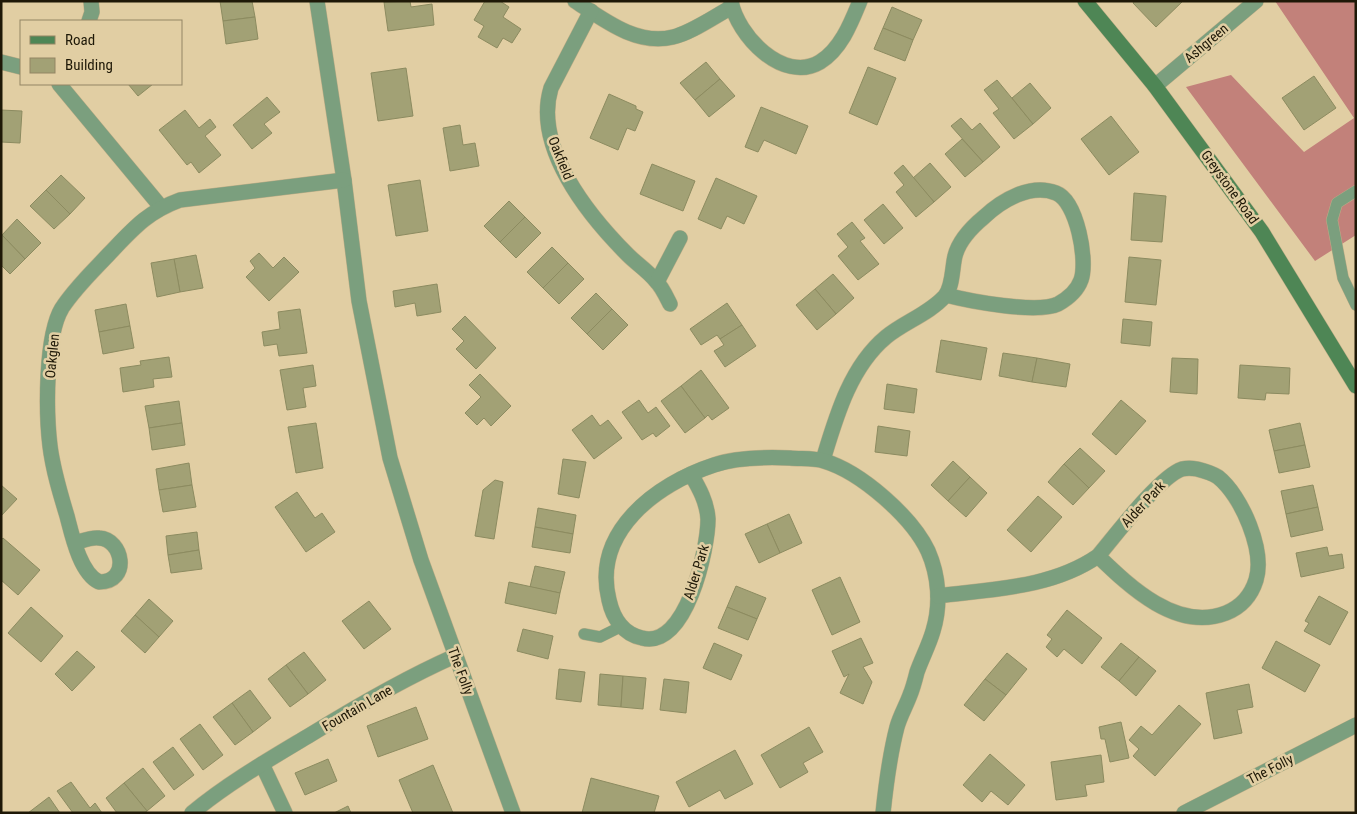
<svg xmlns="http://www.w3.org/2000/svg" width="1357" height="814" font-family="'Roboto Condensed',sans-serif">
  <style>
    .forest { fill: #c2817a }
    .building { fill: #a2a175; stroke: #8c8b60 }
    .lines { fill: none; stroke-linecap: round; stroke-linejoin: round }
    .lane-casing { stroke: #bead87; stroke-width: 12 }
    .street-casing { stroke: #bead87; stroke-width: 16 }
    .secondary-casing { stroke: #bead87; stroke-width: 16 }
    .lane { stroke: #7b9f7e; stroke-width: 11 }
    .street { stroke: #7b9f7e; stroke-width: 15 }
    .secondary { stroke: #4e8655; stroke-width: 15 }
    .labels { text-anchor: middle; dominant-baseline: central; stroke-width: 5; stroke-linejoin: round; paint-order: stroke }
    .street-label { font-size: 14px; fill: #1e1807; stroke: #e1cea3 }
  </style>
  <rect width="100%" height="100%" fill="#e1cea3"/>
  <path class="forest" d="M1275 1H1356V235L1315 261 1186 87 1231 75 1304 152 1354 118Z"/>
  <g class="building">
    <path d="M220 1H252L255 17 223 21Z"/>
    <path d="M410 1 411 7 432 4 434 25 388 31 384 2Z"/>
    <path d="M485 1H500L509 7 503 17 521 29 512 43 503 38 497 48 478 37 484 26 474 20Z"/>
    <path d="M1134 1H1183L1156 27 1133 3Z"/>
    <path d="M892 7 922 20 913 40 883 28Z"/>
    <path d="M255 17 258 39 226 44 223 21Z"/>
    <path d="M883 28 913 40 905 61 874 49Z"/>
    <path d="M706 62 720 79 695 100 680 83Z"/>
    <path d="M868 67 896 78 877 125 849 113Z"/>
    <path d="M406 68 413 116 378 121 371 73Z"/>
    <path d="M1314 76 1336 108 1304 130 1282 98Z"/>
    <path d="M720 79 735 96 709 117 695 100Z"/>
    <path d="M997 80 1033 124 1014 139 993 113 999 109 984 90Z"/>
    <path d="M1030 83 1051 108 1033 124 1012 98Z"/>
    <path d="M128 84H153L138 96Z"/>
    <path d="M609 94 636 106V109L643 112 635 131 627 128 618 150 590 138Z"/>
    <path d="M267 97 280 112 264 124 272 133 252 149 233 125Z"/>
    <path d="M761 107 808 126 796 154 764 140 758 152 745 147Z"/>
    <path d="M1 110 22 111 20 143 1 142Z"/>
    <path d="M185 110 199 128 210 119 216 127 205 136 221 155 199 173 191 162 187 165 159 130Z"/>
    <path d="M1111 116 1139 152 1109 175 1081 139Z"/>
    <path d="M961 118 972 130 980 123 1000 147 983 162 951 126Z"/>
    <path d="M460 125 463 145 475 143 479 166 450 171 443 128Z"/>
    <path d="M962 139 983 162 965 177 945 154Z"/>
    <path d="M930 163 951 187 934 202 913 178Z"/>
    <path d="M652 164 695 181 683 211 640 194Z"/>
    <path d="M903 165 934 202 916 217 896 192 904 185 894 173Z"/>
    <path d="M61 175 85 198 70 214 46 190Z"/>
    <path d="M716 178 757 196 744 224 727 216 721 229 698 219Z"/>
    <path d="M420 180 428 231 396 236 388 185Z"/>
    <path d="M46 190 70 214 54 229 30 206Z"/>
    <path d="M1134 193 1166 196 1162 242 1131 240Z"/>
    <path d="M509 201 525 217 500 242 484 226Z"/>
    <path d="M883 204 903 228 884 244 864 220Z"/>
    <path d="M525 217 541 233 516 258 500 242Z"/>
    <path d="M17 219 41 243 25 259 2 235Z"/>
    <path d="M852 222 865 238 860 241 879 264 858 280 838 256 848 247 837 234Z"/>
    <path d="M2 235 25 259 10 274 1 265Z"/>
    <path d="M552 247 568 263 543 288 527 272Z"/>
    <path d="M259 253 273 268 284 257 299 272 269 301 246 277 255 268 250 261Z"/>
    <path d="M196 255 203 288 180 292 174 259Z"/>
    <path d="M1129 257 1161 260 1156 305 1125 302Z"/>
    <path d="M174 259 180 292 157 297 151 263Z"/>
    <path d="M568 263 584 279 559 304 543 288Z"/>
    <path d="M833 274 854 298 836 314 815 289Z"/>
    <path d="M437 284 441 312 417 316 415 303 395 307 393 291Z"/>
    <path d="M815 289 836 314 817 330 796 305Z"/>
    <path d="M596 293 612 309 587 334 571 318Z"/>
    <path d="M727 303 742 325 720 339 717 335 701 345 690 329Z"/>
    <path d="M126 304 130 326 99 332 95 310Z"/>
    <path d="M300 309 307 353 279 356 277 344 264 346 262 332 280 329 278 312Z"/>
    <path d="M612 309 628 325 603 350 587 334Z"/>
    <path d="M465 316 496 348 476 369 456 349 464 341 452 329Z"/>
    <path d="M1123 319 1152 322 1150 346 1121 343Z"/>
    <path d="M742 325 756 346 725 367 714 351 724 345 720 339Z"/>
    <path d="M130 326 134 348 103 354 99 332Z"/>
    <path d="M941 340 987 348 981 380 936 372Z"/>
    <path d="M1003 353 1037 358 1032 382 999 376Z"/>
    <path d="M169 357 172 377 153 379 154 387 123 392 120 368 141 365 140 361Z"/>
    <path d="M1037 358 1070 364 1066 387 1032 382Z"/>
    <path d="M1172 358 1198 359 1197 394 1170 392Z"/>
    <path d="M313 365 316 386 303 388 306 407 287 410 280 370Z"/>
    <path d="M1240 365 1290 368 1289 394 1266 393 1265 400 1238 398Z"/>
    <path d="M701 370 729 408 712 420 708 415 705 418 681 386Z"/>
    <path d="M480 374 511 406 491 426 484 418 477 425 465 413 481 397 469 385Z"/>
    <path d="M887 384 917 389 914 413 884 409Z"/>
    <path d="M681 386 705 418 685 433 661 401Z"/>
    <path d="M639 400 648 413 656 407 670 426 656 437 653 433 642 440 622 412Z"/>
    <path d="M1121 400 1146 421 1116 455 1092 434Z"/>
    <path d="M179 401 182 423 149 428 145 406Z"/>
    <path d="M592 415 600 426 608 420 622 438 594 459 572 430Z"/>
    <path d="M182 423 185 445 152 450 149 428Z"/>
    <path d="M316 423 323 468 296 473 288 427Z"/>
    <path d="M1300 423 1305 445 1274 451 1269 430Z"/>
    <path d="M878 426 910 431 907 456 875 452Z"/>
    <path d="M1305 445 1310 467 1279 473 1274 451Z"/>
    <path d="M1080 448 1105 471 1089 488 1064 464Z"/>
    <path d="M563 459 586 462 579 498 558 494Z"/>
    <path d="M953 461 970 477 948 501 931 485Z"/>
    <path d="M189 463 192 485 159 490 156 469Z"/>
    <path d="M1064 464 1089 488 1073 505 1048 482Z"/>
    <path d="M970 477 987 493 966 517 948 501Z"/>
    <path d="M495 480 503 482 494 539 475 536 483 490Z"/>
    <path d="M1 485 17 499 1 516Z"/>
    <path d="M192 485 196 507 163 512 159 490Z"/>
    <path d="M1313 485 1318 507 1286 514 1281 491Z"/>
    <path d="M297 492 315 518 322 513 335 532 306 552 275 507Z"/>
    <path d="M1038 496 1062 517 1031 552 1007 530Z"/>
    <path d="M1318 507 1323 530 1291 537 1286 514Z"/>
    <path d="M538 508 576 515 573 534 535 527Z"/>
    <path d="M789 514 802 543 780 553 767 524Z"/>
    <path d="M767 524 780 553 759 563 745 534Z"/>
    <path d="M535 527 573 534 570 553 532 547Z"/>
    <path d="M197 532 199 550 168 555 166 536Z"/>
    <path d="M3 538 40 570 18 595 1 580V540Z"/>
    <path d="M1327 547 1329 556 1342 554 1344 568 1301 577 1296 553Z"/>
    <path d="M199 550 202 569 171 573 168 555Z"/>
    <path d="M535 566 565 572 560 593 530 587Z"/>
    <path d="M840 577 860 622 832 635 812 590Z"/>
    <path d="M509 582 560 593 556 614 505 603Z"/>
    <path d="M736 586 766 598 757 619 727 607Z"/>
    <path d="M1319 596 1348 612 1330 645 1304 631 1309 623 1305 621Z"/>
    <path d="M149 599 173 621 159 637 135 615Z"/>
    <path d="M369 601 391 629 364 649 342 621Z"/>
    <path d="M31 607 63 636 41 662 8 633Z"/>
    <path d="M727 607 757 619 748 640 718 628Z"/>
    <path d="M1067 610 1102 638 1082 664 1064 649 1057 657 1046 647 1052 639 1047 635Z"/>
    <path d="M135 615 159 637 145 653 121 631Z"/>
    <path d="M523 629 553 636 548 659 517 651Z"/>
    <path d="M861 638 873 663 863 667 872 682 863 704 840 693 849 674 844 677 832 651Z"/>
    <path d="M1276 641 1320 665 1305 692 1262 668Z"/>
    <path d="M714 643 742 655 731 680 703 668Z"/>
    <path d="M1121 643 1139 657 1119 681 1101 667Z"/>
    <path d="M77 651 95 667 72 691 55 674Z"/>
    <path d="M304 652 326 680 308 694 286 665Z"/>
    <path d="M1007 653 1027 669 1006 695 985 679Z"/>
    <path d="M1139 657 1156 671 1136 696 1119 681Z"/>
    <path d="M286 665 308 694 290 707 268 679Z"/>
    <path d="M559 669 585 672 581 702 556 699Z"/>
    <path d="M600 674 623 676 621 707 598 705Z"/>
    <path d="M623 676 646 678 643 709 621 707Z"/>
    <path d="M664 679 689 682 686 713 660 710Z"/>
    <path d="M985 679 1006 695 984 721 964 705Z"/>
    <path d="M1249 684 1253 707 1237 710 1242 733 1214 739 1206 693Z"/>
    <path d="M250 690 271 718 253 732 232 703Z"/>
    <path d="M232 703 253 732 235 745 213 717Z"/>
    <path d="M1179 705 1201 724 1155 776 1133 756 1139 749 1129 740 1141 726 1152 735Z"/>
    <path d="M416 707 428 739 378 757 367 726Z"/>
    <path d="M1121 722 1129 758 1110 762 1105 739H1101L1099 727Z"/>
    <path d="M200 724 223 755 203 770 180 739Z"/>
    <path d="M809 727 823 752 803 763 808 772 780 788 761 755Z"/>
    <path d="M173 747 194 775 174 790 153 762Z"/>
    <path d="M735 750 753 784 725 799 720 790 689 807 676 782Z"/>
    <path d="M990 754 1025 785 1008 805 991 791 982 802 963 785Z"/>
    <path d="M1101 755 1104 782 1085 785 1087 796 1056 800 1051 762Z"/>
    <path d="M328 759 337 781 305 795 295 773Z"/>
    <path d="M433 765 453 813H413L399 780Z"/>
    <path d="M143 768 165 796 147 811 124 783Z"/>
    <path d="M591 778 659 796 654 813H582Z"/>
    <path d="M71 782 90 808 95 803 102 813H73L57 791Z"/>
    <path d="M124 783 147 811 144 813H117L106 798Z"/>
    <path d="M49 797 60 813H28Z"/>
    <path d="M348 806 351 813H334Z"/>
  </g>
  <g class="lines">
    <g class="lane-casing">
      <g id="lane">
        <path d="M1356 191 1337 203 1332 220 1343 278 1356 305"/>
        <path d="M584 634 600 637 622 626"/>
      </g>
    </g>
    <g class="street-casing">
      <g id="street">
        <path d="M317 1 344 180 359 301 390 458 421 560 513 813"/>
        <path d="M575 1C604 20 637 46 673 37 691 33 715 16 732 7"/>
        <path d="M731 1C737 35 783 84 820 62 841 49 851 23 860 1"/>
        <path d="M591 11 551 88C533 147 588 215 628 255 637 264 648 271 656 281 662 287 666 296 670 304"/>
        <path d="M89 21 92 12 91 1"/>
        <path d="M1 62 21 67"/>
        <path d="M59 84 161 207"/>
        <path d="M1155 86 1256 1"/>
        <path d="M657 282 680 238"/>
        <path d="M823 460C836 417 850 367 886 337 904 322 929 314 945 296 953 286 952 268 955 256 959 240 972 227 984 217 1002 200 1031 183 1056 193 1077 201 1088 261 1081 280 1077 291 1067 299 1058 304 1037 314 969 301 946 295"/>
        <path d="M691 474C699 488 707 502 708 519 708 549 686 650 642 638 623 634 613 618 609 600 592 532 656 484 714 465 737 457 766 457 790 458 801 459 814 458 824 461 861 472 912 517 928 551 939 576 941 605 933 631 929 645 922 658 917 672 915 680 913 688 910 695 906 706 900 716 897 727 890 754 886 784 883 813"/>
        <path d="M75 543C82 541 91 537 99 538 123 539 131 582 99 582 80 573 72 535 67 516 60 493 53 470 50 446 46 413 45 336 62 308 75 288 93 271 109 254 133 229 147 212 180 200L344 180"/>
        <path d="M938 596C992 589 1052 588 1098 556 1130 587 1177 632 1226 613 1241 607 1251 596 1256 580 1265 551 1242 496 1218 477 1212 473 1205 471 1197 469 1192 468 1186 468 1182 469 1159 477 1115 536 1098 556"/>
        <path d="M262 764 285 813"/>
        <path d="M192 813C228 783 270 759 310 735 357 706 405 678 455 656"/>
        <path d="M1184 813 1356 725"/>
      </g>
    </g>
    <g class="secondary-casing">
      <path id="secondary" d="M1085 1 1155 86 1262 232 1356 386"/>
    </g>
    <use href="#lane" class="lane"/>
    <use href="#street" class="street"/>
    <use href="#secondary" class="secondary"/>
  </g>
  <g class="labels">
    <g class="street-label">
      <text transform="translate(1206 43) rotate(-40)">Ashgreen</text>
      <text transform="translate(561 158) rotate(68)">Oakfield</text>
      <text transform="translate(1230 187) rotate(54)">Greystone Road</text>
      <text transform="translate(52 356) rotate(-84)">Oakglen</text>
      <text transform="translate(1143 504) rotate(-47)">Alder Park</text>
      <text transform="translate(696 572) rotate(-73)">Alder Park</text>
      <text transform="translate(461 671) rotate(70)">The Folly</text>
      <text transform="translate(357 708) rotate(-30)">Fountain Lane</text>
      <text transform="translate(1270 769) rotate(-27)">The Folly</text>
    </g>
  </g>
  <rect width="1357" height="814" fill="none" stroke="#1e1807" stroke-width="5"/>
  <rect x="20" y="20" width="162" height="65" fill="#e1cea3" stroke="#938565"/>
  <rect x="30" y="36" width="25" height="8" fill="#4e8655" stroke="#938565"/>
  <text x="65" y="45" font-size="15" fill="#1e1807">Road</text>
  <rect x="30" y="58" width="25" height="15" fill="#a2a175" stroke="#938565"/>
  <text x="65" y="70" font-size="15" fill="#1e1807">Building</text>
</svg>
